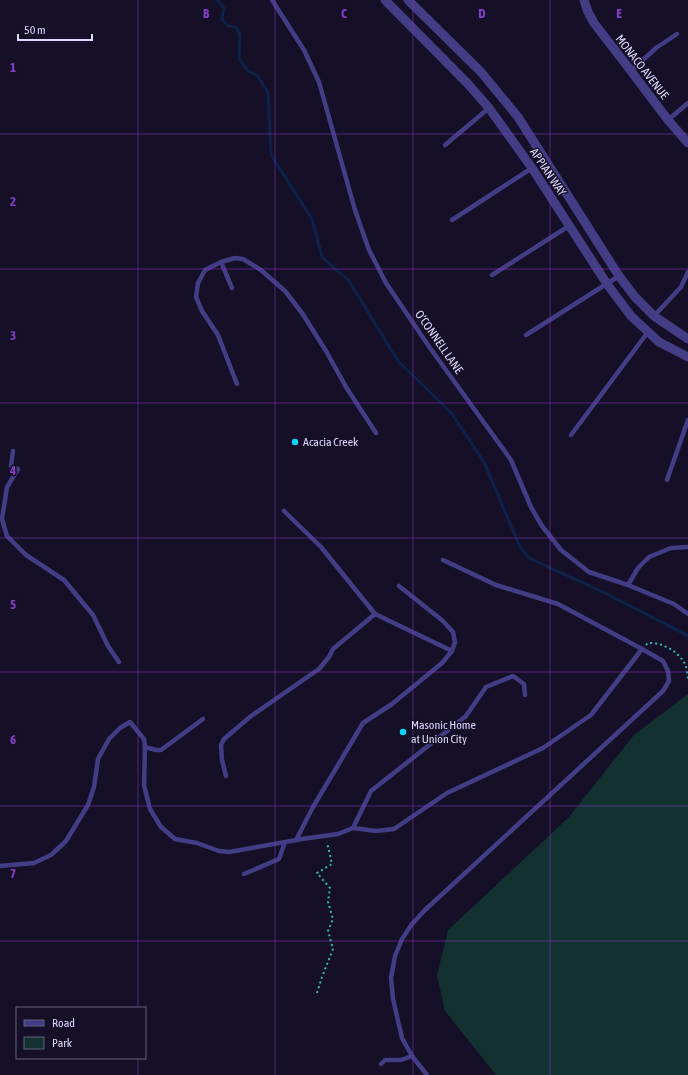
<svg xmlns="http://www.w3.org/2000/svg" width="688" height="1075" font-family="'Asap Condensed',sans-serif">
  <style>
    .green { fill: #133131 }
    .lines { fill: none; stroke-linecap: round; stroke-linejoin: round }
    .stream { stroke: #0e2149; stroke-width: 3 }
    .path { stroke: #33b7b5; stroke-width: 2; stroke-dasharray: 2 3; stroke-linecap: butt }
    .service { stroke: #433d85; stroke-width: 4.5 }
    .minor { stroke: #433d85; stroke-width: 9 }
    .grid { fill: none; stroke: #853dc5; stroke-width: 1; stroke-opacity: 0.55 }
    .poi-dot { fill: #09d5f9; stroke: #151027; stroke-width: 1.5 }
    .labels { text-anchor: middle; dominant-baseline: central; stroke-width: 3; stroke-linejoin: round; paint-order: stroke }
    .street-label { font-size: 12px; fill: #ded7fe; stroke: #151027 }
    .poi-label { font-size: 12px; fill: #ded7fe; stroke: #151027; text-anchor: start }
    .grid-label { font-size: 13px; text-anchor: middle; font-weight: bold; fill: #853dc5; stroke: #151027; stroke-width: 3; stroke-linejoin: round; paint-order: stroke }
  </style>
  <rect width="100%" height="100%" fill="#151027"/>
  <path class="green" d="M688 694V1075H496L445 1011 437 975 448 930 568 818 634 735Z"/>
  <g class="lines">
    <path class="stream" d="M217 0 224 8 222 19 228 26 236 27 240 35 239 59 248 71 257 75 268 93 271 155 312 219 322 257 349 281 398 361 452 414 484 462 520 547 529 558 607 594 688 636"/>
    <g class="path">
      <path d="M646 645 648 643C662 642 678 651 685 664 687 668 687 675 688 679"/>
      <path d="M317 993 322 977 333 949 328 931 333 919 328 902 330 888 317 873 332 864 327 842"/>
    </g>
    <g class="service">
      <path d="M272 0 304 50 319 82 355 210 369 250 386 283 430 348 511 460 531 507 542 526 561 550 589 572 628 585 674 604 688 614"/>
      <path d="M631 71 656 48 677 34"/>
      <path d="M668 120 688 103"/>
      <path d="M445 145 489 108"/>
      <path d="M452 220 532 168"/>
      <path d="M221 262 232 288"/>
      <path d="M492 275 569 226"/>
      <path d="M654 316 681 287 688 272"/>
      <path d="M526 335 619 276"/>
      <path d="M237 384 218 335 202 311 196 297 198 283 205 270 221 262 235 258 243 259 261 270 285 291 302 313 326 351 346 387 376 433"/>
      <path d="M571 435 648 332"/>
      <path d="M13 451 11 466 18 469 7 487 2 519 7 536 26 555 64 580 93 615 108 646 119 662"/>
      <path d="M667 480 688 420"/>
      <path d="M284 511 321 547 375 614"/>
      <path d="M628 585 638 568 649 557 671 548 688 547"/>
      <path d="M145 747 156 750H161L203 719"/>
      <path d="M226 776 222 760 221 745 224 739 251 716 319 669 329 657 333 649 375 614 452 651"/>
      <path d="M353 828 376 831 394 829 447 793 543 748 591 715 642 649"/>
      <path d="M296 840 313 807 363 723 392 704 442 663 452 651 455 642 453 632 443 621 399 586"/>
      <path d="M0 866 34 863 51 855 66 841 88 805 94 787 98 759 109 739 120 728 130 722 144 739 145 747 144 785 150 809 161 827 175 839 197 843 219 851 229 852 302 839 338 834 353 828 371 791 466 716 486 687 513 676 524 684 525 695"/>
      <path d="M244 874 279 859 285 842"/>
      <path d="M381 1064 385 1060H401L412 1056"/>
      <path d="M427 1075 412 1056 402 1038 393 999 391 978 395 956 402 939 412 924 425 910 663 691 669 681 668 671 663 661 642 649 558 604 496 585 443 560"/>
    </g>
    <g class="minor">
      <path d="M385 0 468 84 489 108 532 168 607 284 631 316 659 342 688 357"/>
      <path d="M408 0 481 72 518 117 619 276 635 297 654 316 688 339"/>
      <path d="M584 0 588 12 594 23 631 71 668 120 688 143"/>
    </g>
  </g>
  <path class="grid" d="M138 0V1008M275 0V1075M413 0V1075M550 0V1075M0 134H688M0 269H688M0 403H688M0 538H688M0 672H688M0 806H688M0 941H688M138 1058V1075"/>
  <g class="poi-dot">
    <circle cx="295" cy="442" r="4"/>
    <circle cx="403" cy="732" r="4"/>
  </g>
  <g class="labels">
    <g class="street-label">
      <text transform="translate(642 67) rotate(52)">MONACO AVENUE</text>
      <text transform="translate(548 172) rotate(56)">APPIAN WAY</text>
      <text transform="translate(439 342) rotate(55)">O’CONNELL LANE</text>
    </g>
    <g class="poi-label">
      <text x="303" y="442">Acacia Creek</text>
      <text x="411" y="725">Masonic Home<tspan x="411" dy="14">at Union City</tspan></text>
    </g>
  </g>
  <g class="grid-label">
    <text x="206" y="18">B</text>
    <text x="344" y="18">C</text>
    <text x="482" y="18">D</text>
    <text x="619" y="18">E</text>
    <text x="13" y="72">1</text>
    <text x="13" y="206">2</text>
    <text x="13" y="340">3</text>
    <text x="13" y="475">4</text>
    <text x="13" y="609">5</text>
    <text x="13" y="744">6</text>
    <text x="13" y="878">7</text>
  </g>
  <rect x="16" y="1007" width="130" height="52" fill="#151027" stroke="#65607d"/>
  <rect x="24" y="1020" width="20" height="6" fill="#433d85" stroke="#65607d"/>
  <text x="52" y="1027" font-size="12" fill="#ded7fe">Road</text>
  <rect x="24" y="1037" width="20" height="12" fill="#133131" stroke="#65607d"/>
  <text x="52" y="1047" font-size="12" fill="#ded7fe">Park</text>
  <path d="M18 34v6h74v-6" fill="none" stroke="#ded7fe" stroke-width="2"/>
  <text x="24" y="34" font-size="12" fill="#ded7fe" stroke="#151027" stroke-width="3" paint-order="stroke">50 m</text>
</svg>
